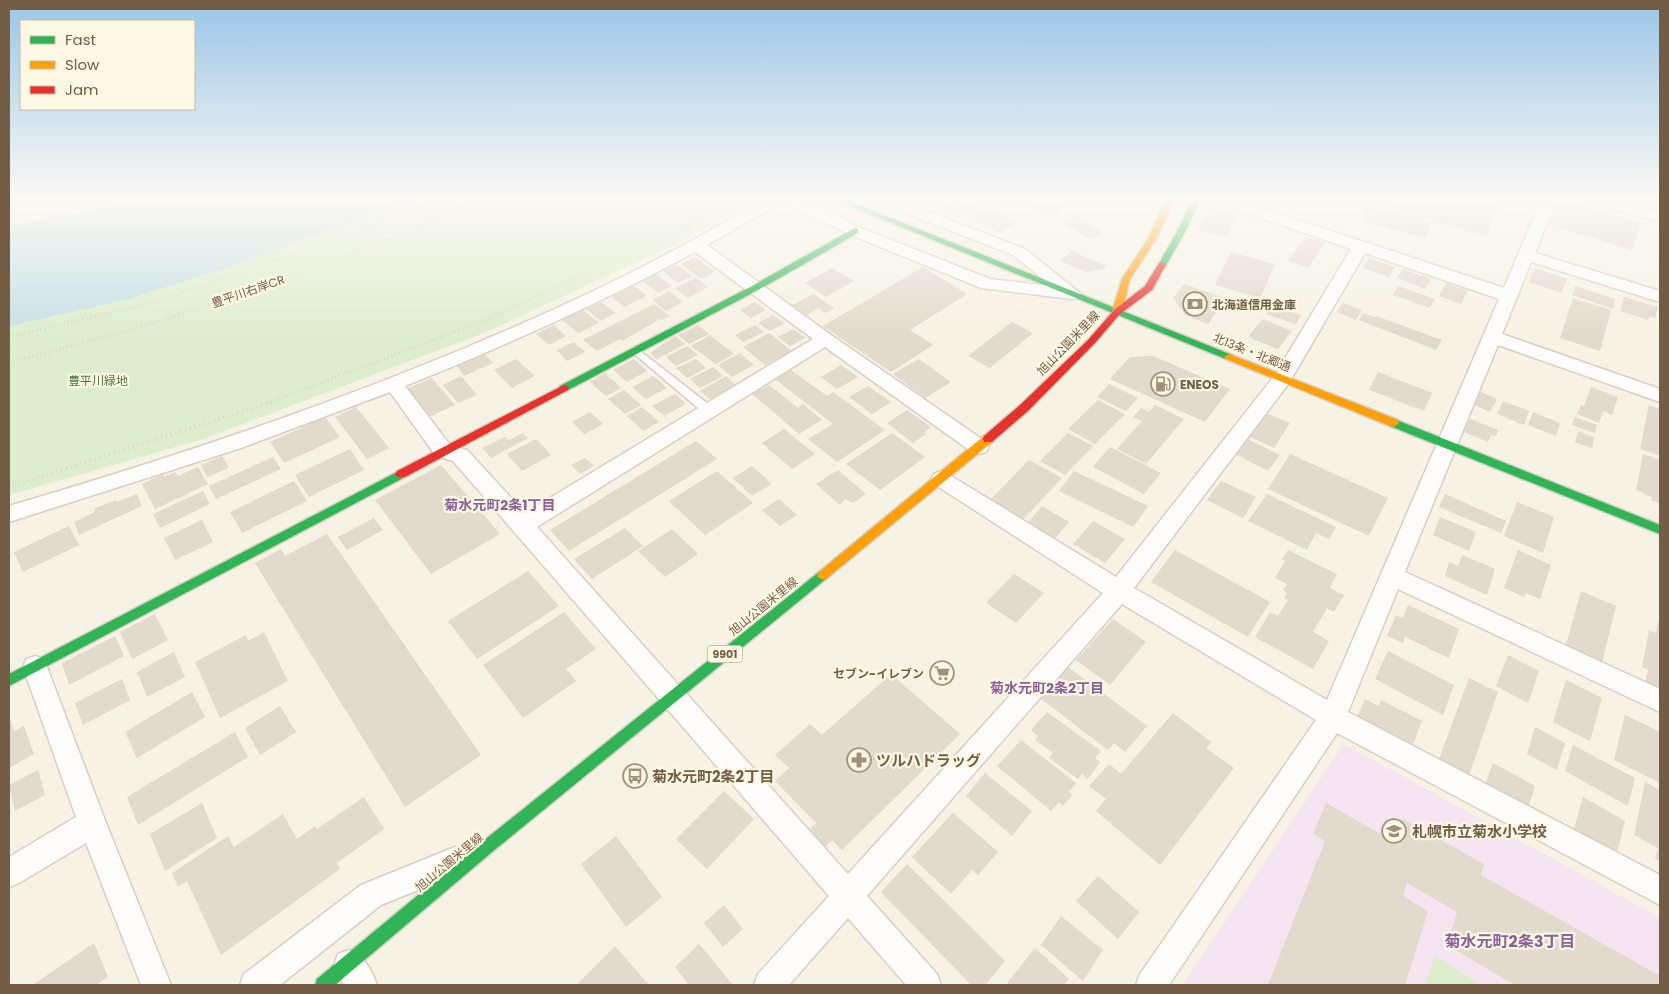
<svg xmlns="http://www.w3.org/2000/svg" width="1669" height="994" font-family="Poppins,'Noto Sans JP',sans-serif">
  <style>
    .education { fill: #f4e5f0 }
    .green { fill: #ddeecd }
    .water { fill: #c6e0e6 }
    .building { fill: #e2dacc }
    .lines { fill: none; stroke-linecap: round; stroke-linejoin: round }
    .lane-casing { stroke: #d7cfc3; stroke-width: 3 }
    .street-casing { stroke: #d7cfc3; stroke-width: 3 }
    .fast-casing { stroke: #d6cec1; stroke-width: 3 }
    .slow-casing { stroke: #d6cec1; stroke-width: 3 }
    .jam-casing { stroke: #d6cec1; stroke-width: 3 }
    .path-far1 { stroke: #d9d2c9; stroke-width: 2.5; stroke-dasharray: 1 3; stroke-linecap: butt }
    .path { stroke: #d9d2c9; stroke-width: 3; stroke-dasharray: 1 4; stroke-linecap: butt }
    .lane { fill: #fefdfb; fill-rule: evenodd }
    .street { fill: #fefdfb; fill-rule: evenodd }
    .fast { fill: #30b455; fill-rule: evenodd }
    .slow { fill: #ff9f0a; fill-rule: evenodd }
    .jam { fill: #e5322d; fill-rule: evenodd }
    .labels { text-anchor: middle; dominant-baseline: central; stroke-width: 4.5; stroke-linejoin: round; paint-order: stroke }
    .shield { fill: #fff8e4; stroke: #9e8b75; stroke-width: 1 }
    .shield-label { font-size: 11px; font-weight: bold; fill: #745c45 }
    .street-label { font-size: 12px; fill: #745c45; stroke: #fff8e4 }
    .poi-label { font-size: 12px; font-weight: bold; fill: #745c45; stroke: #fff8e4; text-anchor: start }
    .park-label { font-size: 12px; fill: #467a3c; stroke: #fff8e4 }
    .neighbourhood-label { font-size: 14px; font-weight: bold; fill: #8d5f98; stroke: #fff8e4 }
    .near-poi-label { font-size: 15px; font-weight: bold; fill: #745c45; stroke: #fff8e4; text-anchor: start }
    .near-neighbourhood-label { font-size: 16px; font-weight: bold; fill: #8d5f98; stroke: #fff8e4 }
  </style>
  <rect width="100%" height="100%" fill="#f6f2e4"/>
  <path class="education" d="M1344 744 1660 918V985H1183Z"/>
  <g class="green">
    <path d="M415 198H757L678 243 484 333 203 439 9 495V312L155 279 384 212Z"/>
    <path d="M1435 956 1481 985H1425Z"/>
  </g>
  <path class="water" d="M152 198H412L385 210 219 270 125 300 9 326V226Z"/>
  <g class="building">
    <path d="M946 198H954L963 203 950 210 937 203Z"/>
    <path d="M1015 198H1057L1069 204 1049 215Z"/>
    <path d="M1357 198H1501L1486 236Z"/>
    <path d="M1561 199 1641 223 1632 250 1549 225Z"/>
    <path d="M972 201 982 206 957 219 947 213Z"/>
    <path d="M1368 206 1431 223 1426 238 1361 221Z"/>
    <path d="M985 207 1015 224 1000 233 969 216Z"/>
    <path d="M1209 207 1236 213 1227 237 1199 230Z"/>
    <path d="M1075 216 1103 232 1091 239 1063 223Z"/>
    <path d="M1306 236 1325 243 1308 268 1288 261Z"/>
    <path d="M1072 250 1082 254 1080 255 1107 266 1104 269 1087 272 1060 261Z"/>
    <path d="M1231 252 1275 264 1260 298 1215 285Z"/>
    <path d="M695 257 715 272 701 279 681 264Z"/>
    <path d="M1369 258 1395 267 1389 277 1363 268Z"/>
    <path d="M677 265 692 276 678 283 663 271Z"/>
    <path d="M923 267 967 294 910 330 933 345 891 372 823 326Z"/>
    <path d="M832 268 854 281 826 297 805 283Z"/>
    <path d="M1535 268 1567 279 1561 293 1529 282Z"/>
    <path d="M1403 269 1431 279 1425 289 1397 278Z"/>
    <path d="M656 274 672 286 658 293 642 281Z"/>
    <path d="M696 278 708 287 688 298 675 288Z"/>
    <path d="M1446 283 1468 291 1461 304 1439 296Z"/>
    <path d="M1184 284 1225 298 1208 324 1185 315 1173 298Z"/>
    <path d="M633 285 647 296 624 307 610 295Z"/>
    <path d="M1398 286 1435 299 1430 308 1393 295Z"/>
    <path d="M1575 286 1615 299 1613 309 1572 295Z"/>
    <path d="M669 291 683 302 666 311 652 300Z"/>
    <path d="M813 294 834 308 825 313 819 308 803 317 789 307Z"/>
    <path d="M1624 297 1658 307 1655 318 1650 316 1648 320 1620 311Z"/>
    <path d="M1573 298 1611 310 1600 351 1560 338Z"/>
    <path d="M601 302 616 313 601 321 586 309Z"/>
    <path d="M755 302 766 310 751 318 740 310Z"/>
    <path d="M1343 303 1362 310 1356 320 1337 312Z"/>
    <path d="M654 304 670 316 662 320 660 319 622 341 620 339 597 351 583 340Z"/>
    <path d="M1271 305 1301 315 1296 324 1266 314Z"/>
    <path d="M582 309 599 323 578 333 561 319Z"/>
    <path d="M1363 313 1375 317 1376 316 1442 340 1436 350 1359 320Z"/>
    <path d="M773 315 784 323 770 331 758 323Z"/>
    <path d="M1263 319 1292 331 1278 349 1248 337Z"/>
    <path d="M1012 322 1033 333 990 368 968 356Z"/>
    <path d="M554 325 566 336 549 345 536 334Z"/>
    <path d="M698 325 709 334 689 344 678 335Z"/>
    <path d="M755 325 764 332 743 342 735 335Z"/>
    <path d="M793 329 805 338 790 346 778 337Z"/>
    <path d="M769 333 792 351 765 365 743 347Z"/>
    <path d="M710 335 734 354 716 364 691 346Z"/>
    <path d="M675 336 685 344 657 359 650 353Z"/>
    <path d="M574 342 585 352 567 361 557 350Z"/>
    <path d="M687 346 698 355 676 366 666 357Z"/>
    <path d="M484 353 493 363 464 376 456 365Z"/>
    <path d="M740 353 754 365 732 377 718 365Z"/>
    <path d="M1153 356 1230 389 1205 422 1110 379 1130 357Z"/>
    <path d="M516 359 535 376 512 388 494 370Z"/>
    <path d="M634 359 647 371 627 382 613 370Z"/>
    <path d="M696 359 706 368 687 378 676 368Z"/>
    <path d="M919 359 951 382 925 398 893 374Z"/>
    <path d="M841 365 858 377 837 389 821 377Z"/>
    <path d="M713 367 723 376 700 388 690 379Z"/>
    <path d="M791 370 827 396 833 392 885 430 837 462 808 439 833 424 775 379Z"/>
    <path d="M1378 372 1432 393 1424 411 1369 390Z"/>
    <path d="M605 373 621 388 606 396 590 382Z"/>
    <path d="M461 376 477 395 458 403 443 385Z"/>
    <path d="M653 376 667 388 646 399 632 387Z"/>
    <path d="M726 376 736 385 710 399 700 391Z"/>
    <path d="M432 378 455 405 427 418 404 390Z"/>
    <path d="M1109 384 1138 398 1126 411 1097 397Z"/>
    <path d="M769 385 798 408 803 404 822 420 799 434 752 394Z"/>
    <path d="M868 386 891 402 872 414 849 397Z"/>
    <path d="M1591 387 1618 397 1612 415 1603 411 1599 423 1577 414 1581 405 1584 406Z"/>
    <path d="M624 390 641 405 625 414 608 399Z"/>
    <path d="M1479 391 1497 399 1490 412 1472 404Z"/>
    <path d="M675 394 686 404 664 416 652 406Z"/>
    <path d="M1098 400 1125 414 1095 444 1068 429Z"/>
    <path d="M1503 401 1529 411 1524 425 1497 414Z"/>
    <path d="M1155 405 1184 419 1146 464 1117 449 1142 421 1133 417 1141 408 1149 412Z"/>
    <path d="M1649 405 1660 409V456L1640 449Z"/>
    <path d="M356 407 389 448 367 459 335 417Z"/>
    <path d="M642 407 659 422 643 431 627 416Z"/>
    <path d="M907 410 931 427 924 432 926 434 913 443 887 423Z"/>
    <path d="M590 412 603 424 584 434 572 422Z"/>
    <path d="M1263 412 1290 423 1274 448 1247 436Z"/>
    <path d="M1533 412 1560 423 1556 436 1528 425Z"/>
    <path d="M325 417 340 437 284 463 270 442Z"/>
    <path d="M1575 417 1597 425 1595 433 1572 425Z"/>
    <path d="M1470 419 1498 430 1496 436 1491 435 1488 442 1464 432Z"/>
    <path d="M784 429 815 454 792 469 762 443Z"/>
    <path d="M1578 431 1594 437 1592 448 1575 442Z"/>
    <path d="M523 433 528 438 491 458 482 448 505 437 509 440Z"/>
    <path d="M892 433 925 457 880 490 846 464Z"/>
    <path d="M1068 433 1093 446 1065 475 1040 461Z"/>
    <path d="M536 439 551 455 522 471 507 454Z"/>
    <path d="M1247 439 1280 455 1268 471 1235 454Z"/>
    <path d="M696 441 717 459 569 551 550 530Z"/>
    <path d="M1110 447 1161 473 1144 494 1093 467Z"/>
    <path d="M350 449 364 470 309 497 295 475Z"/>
    <path d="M1290 454 1388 498 1369 536 1268 489Z"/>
    <path d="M1643 454 1660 460V504L1651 500 1652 497 1636 490Z"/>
    <path d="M222 456 229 468 207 477 201 465Z"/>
    <path d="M273 457 281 469 216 499 209 486Z"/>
    <path d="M585 458 594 466 580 474 571 465Z"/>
    <path d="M1029 460 1062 478 1022 521 989 501Z"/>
    <path d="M441 465 500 534 431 574 375 500Z"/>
    <path d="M752 466 772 484 752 496 733 478Z"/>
    <path d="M198 467 208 484 155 509 142 484 163 474 164 477 175 472 178 476Z"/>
    <path d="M838 470 866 494 853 503 845 499 840 505 816 484Z"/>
    <path d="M717 471 753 503 705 535 669 501Z"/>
    <path d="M1074 471 1148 506 1133 527 1059 491Z"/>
    <path d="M294 481 307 501 242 533 230 512Z"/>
    <path d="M1221 481 1256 497 1243 518 1207 500Z"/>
    <path d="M203 491 210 504 160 528 153 514Z"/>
    <path d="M137 494 142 506 79 535 74 522 95 512 94 509 116 500 117 502Z"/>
    <path d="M1267 494 1336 527 1329 539 1316 533 1307 550 1248 521Z"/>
    <path d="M1445 494 1506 521 1501 533 1439 507Z"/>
    <path d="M779 499 797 515 780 526 762 510Z"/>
    <path d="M1517 502 1554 517 1543 553 1504 536Z"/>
    <path d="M1042 506 1069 522 1053 541 1026 525Z"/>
    <path d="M1440 517 1476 532 1469 551 1433 535Z"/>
    <path d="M374 518 383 530 347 550 338 537Z"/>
    <path d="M202 520 213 542 175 560 164 538Z"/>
    <path d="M1093 521 1125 539 1105 563 1073 544Z"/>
    <path d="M69 526 79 545 23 572 14 552Z"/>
    <path d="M625 528 643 546 592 579 574 559Z"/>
    <path d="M672 529 698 554 665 577 638 551Z"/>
    <path d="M327 534 481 755 405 807 255 563 281 549 285 556Z"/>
    <path d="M1175 550 1270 602 1248 637 1151 582Z"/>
    <path d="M1288 550 1337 574 1330 588 1344 595 1334 612 1327 608 1313 632 1329 641 1313 669 1255 637 1270 612 1278 616 1288 600 1284 598 1287 593 1283 590 1287 584 1275 578 1285 561 1282 559Z"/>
    <path d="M1518 550 1551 565 1540 599 1526 593 1524 597 1504 588Z"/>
    <path d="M1462 555 1495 569 1487 595 1445 576 1449 562 1458 566Z"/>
    <path d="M528 571 559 606 477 659 448 621Z"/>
    <path d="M1014 574 1044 593 1016 623 986 603Z"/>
    <path d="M1581 591 1616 606 1602 662 1566 645Z"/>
    <path d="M1408 605 1459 629 1449 658 1405 637 1403 643 1387 636 1396 615 1403 618Z"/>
    <path d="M564 612 596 649 566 669 576 681 523 718 483 665Z"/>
    <path d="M155 614 168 640 132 659 120 632Z"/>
    <path d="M1113 619 1146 642 1110 685 1076 660Z"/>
    <path d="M1658 622 1660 623V690L1645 683 1648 670 1642 667 1649 630 1656 633Z"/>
    <path d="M264 632 288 681 220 718 195 662 246 635 248 641Z"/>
    <path d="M115 636 124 656 69 685 62 663Z"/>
    <path d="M1388 651 1454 685 1443 715 1375 679Z"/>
    <path d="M174 652 185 677 147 697 137 672Z"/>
    <path d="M1508 655 1539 671 1528 703 1496 686Z"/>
    <path d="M1068 667 1147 726 1125 752 1114 743 1108 750 1040 698Z"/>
    <path d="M891 674 960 734 842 850 832 840 825 847 809 830 816 823 775 781 789 768 775 755 810 724 822 735Z"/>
    <path d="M1469 678 1498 692 1467 781 1437 764Z"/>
    <path d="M122 679 130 700 83 725 75 703Z"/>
    <path d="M1566 680 1602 698 1590 741 1553 722Z"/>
    <path d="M192 692 205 717 137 758 125 732Z"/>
    <path d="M1365 699 1379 706 1381 700 1422 721 1411 749 1356 720Z"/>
    <path d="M280 706 296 732 260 755 245 728Z"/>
    <path d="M1047 712 1101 751 1095 758 1100 762 1088 779 1082 774 1078 779 1049 758 1053 753 1035 740 1038 736 1031 730Z"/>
    <path d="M1173 713 1211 742 1206 748 1234 768 1160 865 1096 811 1106 799 1089 786 1109 764 1121 774Z"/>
    <path d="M1625 715 1660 732V783L1614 760Z"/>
    <path d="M10 719 14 731 24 726 34 754 9 768Z"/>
    <path d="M1535 727 1565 743 1557 770 1527 754Z"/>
    <path d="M235 732 248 757 138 825 127 797Z"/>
    <path d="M1021 740 1076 783 1069 792 1072 795 1063 806 1059 802 1051 811 997 766Z"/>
    <path d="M1573 745 1635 778 1628 806 1565 771Z"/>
    <path d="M1493 763 1535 786 1527 812 1484 788Z"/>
    <path d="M38 770 45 795 15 811 9 785Z"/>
    <path d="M985 773 1032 811 1012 836 966 796Z"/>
    <path d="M1645 782 1660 790V861L1655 859 1658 848 1634 835Z"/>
    <path d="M724 791 754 819 707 869 676 839Z"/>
    <path d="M364 797 384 829 337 863 340 869 221 955 187 881 178 887 172 873 228 836 234 847 283 814 297 839 315 826 317 829Z"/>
    <path d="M1583 797 1625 821 1616 856 1573 832Z"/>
    <path d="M202 803 217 838 165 871 150 834Z"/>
    <path d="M1326 803 1395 842 1403 819 1484 864 1481 875 1660 976V985H1515L1447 945 1457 912 1407 883 1403 896 1428 911 1405 985H1268L1325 841 1313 834Z"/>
    <path d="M953 813 998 852 978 875 972 870 951 894 912 857Z"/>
    <path d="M616 836 662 897 626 927 581 864Z"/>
    <path d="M907 864 1005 961 985 985H971L881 892Z"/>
    <path d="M1098 876 1139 912 1118 939 1076 901Z"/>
    <path d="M724 905 743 929 723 947 704 923Z"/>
    <path d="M1061 916 1103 950 1083 981 1041 945Z"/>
    <path d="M94 943 108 977 96 985H34V984Z"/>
    <path d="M699 944 733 985H689L675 967Z"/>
    <path d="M615 946 649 985H576Z"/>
    <path d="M1035 948 1069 979 1064 985H1010L1007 983Z"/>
  </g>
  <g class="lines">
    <g class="lane-casing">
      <path id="lane" d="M635 347 712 407 713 410 712 413H704L632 352 630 350Z"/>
    </g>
    <g class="street-casing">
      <g id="street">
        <path d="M768 198H798L861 228 990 279 1052 286 1013 255 875 201 872 198H893L1025 249 1081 294 1078 298 1072 299 981 288 849 234 783 202 707 245 831 335 986 442 989 447 986 452 979 454 972 452 825 347 537 527 848 874 1103 593 934 484 931 479 934 474 941 471 948 474 1116 577 1275 375 1351 249 1211 201 1209 198H1231L1504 288 1542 198H1557L1535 253 1660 291V302L1531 262 1502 334 1660 389V402L1498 345 1405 572 1660 689V712L1398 589 1348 712 1660 875V905L1337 733 1169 985H1136L1140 974 1316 720 1122 604 867 896 937 974 941 985H906L848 918 789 985H754L758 974 829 896 453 461 436 456 390 392 241 448 9 522V506C216 445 421 375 616 280 668 255 718 226 768 198ZM695 252 813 339 525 513 467 450 450 445 405 386C504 346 601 303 695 252ZM1365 253 1499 299 1327 700 1134 588 1289 383Z"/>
        <path d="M1581 198H1606L1660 212V222L1584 201Z"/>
        <path d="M35 656 44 659 47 667 106 823 171 985H141L86 843 19 883 9 887V857L76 817 23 667 26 659Z"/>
        <path d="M455 847 465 851 469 861 465 871 381 905 280 985H240L244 974 361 885Z"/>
        <path d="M349 950C364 956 372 970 377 985H344L334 965 338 954Z"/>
      </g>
    </g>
    <g class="fast-casing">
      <g id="fast">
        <path d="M830 198H841L1232 355 1234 357 1232 359H1226Z"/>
        <path d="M1193 198H1201L1185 232 1165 267H1159L1158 265 1177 232Z"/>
        <path d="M855 228 858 229V233L758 290 568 390H560L559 388 560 386 752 286Z"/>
        <path d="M1394 419 1660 525V534L1390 426 1389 423 1390 420Z"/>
        <path d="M401 470 405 471 407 474 405 477 9 686V674Z"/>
        <path d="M823 570 827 572 829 575 827 578 492 852 335 985H315L317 979 482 842 819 572Z"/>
      </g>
    </g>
    <g class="slow-casing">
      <g id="slow">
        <path d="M1167 198H1175L1156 239 1130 279 1122 312 1117 315 1114 314 1112 312 1122 279 1148 239Z"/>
        <path d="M1229 354 1398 420 1399 423 1394 427 1390 426 1226 359 1224 357Z"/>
        <path d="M988 435 992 436 993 439 992 442 827 578 823 580 819 578 817 575 819 572 984 436Z"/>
      </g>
    </g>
    <g class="jam-casing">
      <g id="jam">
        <path d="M1162 262 1166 265 1152 290 1120 314 1094 344 1028 411 992 442H984L983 439 984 436 1020 405 1088 340 1114 310 1145 286 1159 263Z"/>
        <path d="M564 385 568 386 569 388 568 390 405 477H397L395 474 397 471Z"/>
      </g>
    </g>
    <g class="path-far1">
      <path d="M9 202 33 198"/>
      <path d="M9 337 151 303 359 231 433 198"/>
      <path d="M9 362C169 323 329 270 478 198"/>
      <path d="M268 403 485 320 653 242 735 198"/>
    </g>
    <path class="path" d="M9 487 272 402"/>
    <use href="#lane" class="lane"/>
    <use href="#street" class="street"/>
    <use href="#fast" class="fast"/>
    <use href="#slow" class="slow"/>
    <use href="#jam" class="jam"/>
  </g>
  <linearGradient id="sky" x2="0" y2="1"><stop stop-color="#9ac6e7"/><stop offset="0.59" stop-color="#fbf9f3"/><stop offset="1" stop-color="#fbf9f3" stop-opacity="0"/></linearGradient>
  <rect width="1669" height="337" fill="url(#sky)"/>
  <defs>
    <g id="bank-ring" transform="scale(1.25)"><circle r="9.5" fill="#fff8e4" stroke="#a2907d" stroke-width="1.5"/><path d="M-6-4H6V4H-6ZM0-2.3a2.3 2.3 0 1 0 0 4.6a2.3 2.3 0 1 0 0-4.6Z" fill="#a2907d"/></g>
    <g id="fuel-ring" transform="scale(1.25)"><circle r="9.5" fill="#fff8e4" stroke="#a2907d" stroke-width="1.5"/><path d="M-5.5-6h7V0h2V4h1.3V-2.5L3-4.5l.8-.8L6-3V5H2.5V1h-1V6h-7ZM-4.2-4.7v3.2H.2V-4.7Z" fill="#a2907d"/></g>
    <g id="supermarket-ring" transform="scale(1.25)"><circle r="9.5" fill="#fff8e4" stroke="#a2907d" stroke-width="1.5"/><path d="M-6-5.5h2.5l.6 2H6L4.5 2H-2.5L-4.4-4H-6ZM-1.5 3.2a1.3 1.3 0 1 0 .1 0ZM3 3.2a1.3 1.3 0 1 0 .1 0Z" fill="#a2907d"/></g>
    <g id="pharmacy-ring" transform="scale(1.25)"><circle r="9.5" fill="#fff8e4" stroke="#a2907d" stroke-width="1.5"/><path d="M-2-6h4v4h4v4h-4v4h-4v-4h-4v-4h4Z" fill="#a2907d"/></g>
    <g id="bus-ring" transform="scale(1.25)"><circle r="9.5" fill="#fff8e4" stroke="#a2907d" stroke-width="1.5"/><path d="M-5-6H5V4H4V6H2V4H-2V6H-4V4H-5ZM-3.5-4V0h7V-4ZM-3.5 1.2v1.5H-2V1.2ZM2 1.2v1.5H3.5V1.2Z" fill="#a2907d"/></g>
    <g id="school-ring" transform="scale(1.25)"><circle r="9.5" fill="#fff8e4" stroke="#a2907d" stroke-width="1.5"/><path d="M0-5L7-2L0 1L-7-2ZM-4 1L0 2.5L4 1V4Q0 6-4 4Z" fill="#a2907d"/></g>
  </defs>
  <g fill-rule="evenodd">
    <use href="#bank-ring" x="1195" y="304"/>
    <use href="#fuel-ring" x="1163" y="384"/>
    <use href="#supermarket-ring" x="942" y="673"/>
    <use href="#pharmacy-ring" x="859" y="760"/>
    <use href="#bus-ring" x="635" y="776"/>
    <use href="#school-ring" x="1394" y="831"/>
  </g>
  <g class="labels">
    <rect class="shield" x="707.5" y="645.5" width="35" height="17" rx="4"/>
    <g class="shield-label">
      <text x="725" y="654">9901</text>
    </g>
    <g class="street-label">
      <text transform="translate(248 291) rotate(-19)">豊平川右岸CR</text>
      <text transform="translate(1068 343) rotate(-46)">旭山公園米里線</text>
      <text transform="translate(1252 352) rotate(22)">北13条・北郷通</text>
      <text transform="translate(763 606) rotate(-39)">旭山公園米里線</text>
      <text transform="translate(449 862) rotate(-40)">旭山公園米里線</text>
    </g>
    <g class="poi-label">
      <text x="1212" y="304">北海道信用金庫</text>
      <text x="1180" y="384">ENEOS</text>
      <text x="924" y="673" text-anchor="end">セブン-イレブン</text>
    </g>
    <g class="park-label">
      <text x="98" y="380">豊平川緑地</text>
    </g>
    <g class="neighbourhood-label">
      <text x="500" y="505">菊水元町2条1丁目</text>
      <text x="1047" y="688">菊水元町2条2丁目</text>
    </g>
    <g class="near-poi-label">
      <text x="876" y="760">ツルハドラッグ</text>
      <text x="652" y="776">菊水元町2条2丁目</text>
      <text x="1412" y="831">札幌市立菊水小学校</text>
    </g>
    <g class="near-neighbourhood-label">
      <text x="1510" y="941">菊水元町2条3丁目</text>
    </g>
  </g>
  <rect width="1669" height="994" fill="none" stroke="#745c45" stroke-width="20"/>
  <rect x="20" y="20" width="175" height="90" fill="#fff8e4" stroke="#c7baa4"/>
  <rect x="30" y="36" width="25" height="8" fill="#30b455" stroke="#c7baa4"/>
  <text x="65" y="45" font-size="15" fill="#745c45">Fast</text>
  <rect x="30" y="61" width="25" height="8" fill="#ff9f0a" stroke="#c7baa4"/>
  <text x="65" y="70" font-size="15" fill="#745c45">Slow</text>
  <rect x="30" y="86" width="25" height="8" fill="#e5322d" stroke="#c7baa4"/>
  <text x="65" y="95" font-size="15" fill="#745c45">Jam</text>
</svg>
